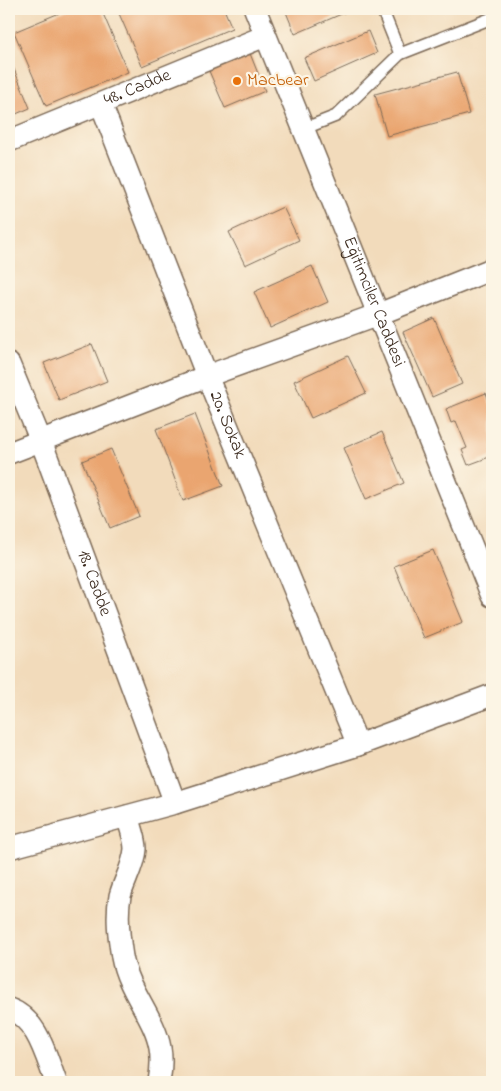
<svg xmlns="http://www.w3.org/2000/svg" width="501" height="1091" font-family="'Indie Flower',sans-serif">
  <style>
    .building { fill: #eaa570 }
    .lines { fill: none; stroke-linecap: round; stroke-linejoin: round }
    .lane-casing { stroke: #7b6855; stroke-width: 14 }
    .street-casing { stroke: #7b6855; stroke-width: 24 }
    .lane { stroke: #fff; stroke-width: 11 }
    .street { stroke: #fff; stroke-width: 21 }
    .food-dot { fill: #e8710a; stroke: #fcf5e5; stroke-width: 2 }
    .labels { text-anchor: middle; dominant-baseline: central; stroke-width: 4.5; stroke-linejoin: round; paint-order: stroke }
    .food-label { font-size: 18px; fill: #c56008; stroke: #fcf5e5; text-anchor: start }
    .street-label { font-size: 18px; fill: #3b2a1e; stroke: #fcf5e5 }
  </style>
  <rect width="100%" height="100%" fill="#fcf5e5"/>
  <filter id="ink" filterUnits="userSpaceOnUse"><feTurbulence type="fractalNoise" baseFrequency=".02" numOctaves="2"/><feDisplacementMap in="SourceGraphic" scale="10" xChannelSelector="R" yChannelSelector="G"/><feConvolveMatrix kernelMatrix="1 2 1 2 8 2 1 2 1" color-interpolation-filters="sRGB"/></filter>
  <filter id="wash" filterUnits="userSpaceOnUse"><feTurbulence type="fractalNoise" baseFrequency=".0096" numOctaves="4" result="noise"/><feDisplacementMap in="SourceGraphic" scale="20" xChannelSelector="R" yChannelSelector="G"/><feGaussianBlur stdDeviation="1.12" result="paint"/><feColorMatrix in="noise" values="0 0 0 0 0 0 0 0 0 0 0 0 0 0 0 0 0 1.4 0 .05"/><feComposite in="paint" operator="in"/></filter>
  <g filter="url(#wash)">
    <rect width="100%" height="100%" fill="#f2dbbb"/>
    <g id="blocks">
      <g class="building">
        <path d="M69 9H101L128 72 46 106 14 32Z"/>
        <path d="M117 9H224L232 28 142 66Z"/>
        <path d="M294 9H353L295 34 286 12Z"/>
        <path d="M368 31 377 53 314 81 304 58Z"/>
        <path d="M249 51 265 91 225 108 209 71Z"/>
        <path d="M9 57 30 108 9 117Z"/>
        <path d="M457 72 469 114 387 136 375 94Z"/>
        <path d="M283 207 299 240 245 265 229 232Z"/>
        <path d="M312 266 328 302 270 328 254 292Z"/>
        <path d="M434 318 462 384 432 397 403 332Z"/>
        <path d="M92 344 107 381 59 400 44 363Z"/>
        <path d="M348 356 366 393 311 418 294 381Z"/>
        <path d="M486 393 492 409V456L468 465 462 450 467 448 456 421 451 423 446 409Z"/>
        <path d="M195 414 223 486 183 501 156 429Z"/>
        <path d="M382 432 404 483 366 499 344 448Z"/>
        <path d="M111 449 139 516 110 528 82 461Z"/>
        <path d="M433 550 463 622 424 638 394 566Z"/>
      </g>
    </g>
  </g>
  <g filter="url(#ink)">
    <use href="#blocks" fill-opacity="0" stroke="#7b6855" stroke-width="1"/>
    <g class="lines">
      <g class="lane-casing">
        <g id="lane">
          <path d="M382 9 400 54 492 18"/>
          <path d="M303 129 336 116 400 54"/>
        </g>
      </g>
      <g class="street-casing">
        <g id="street">
          <path id="s1" d="M255 9 492 596"/>
          <path id="s2" d="M101 104 207 376 358 745"/>
          <path id="s3" d="M9 141 265 36"/>
          <path id="s4" d="M9 364 41 441 175 803"/>
          <path d="M9 453 207 376 379 314 492 269"/>
          <path d="M128 816C129 827 135 837 135 849 134 865 124 881 120 896 116 916 119 938 122 957 128 990 155 1018 160 1048 162 1059 161 1071 159 1082"/>
          <path d="M9 848 175 803 358 745 492 695"/>
          <path d="M9 1009C38 1019 46 1057 56 1082"/>
        </g>
      </g>
      <use href="#lane" class="lane"/>
      <use href="#street" class="street"/>
    </g>
  </g>
  <circle class="food-dot" cx="237" cy="81" r="5"/>
  <g class="labels">
    <g class="food-label">
      <text x="247" y="81">Macbear</text>
    </g>
    <g class="street-label">
      <text stroke="none"><textPath href="#s3" startOffset="139">48. Cadde</textPath></text>
      <text stroke="none"><textPath href="#s1" startOffset="316">Eğitimciler Caddesi</textPath></text>
      <text stroke="none"><textPath href="#s2" startOffset="345">20. Sokak</textPath></text>
      <text stroke="none"><textPath href="#s4" startOffset="235">18. Cadde</textPath></text>
    </g>
  </g>
  <rect width="501" height="1091" fill="none" stroke="#fcf5e5" stroke-width="30"/>
</svg>
